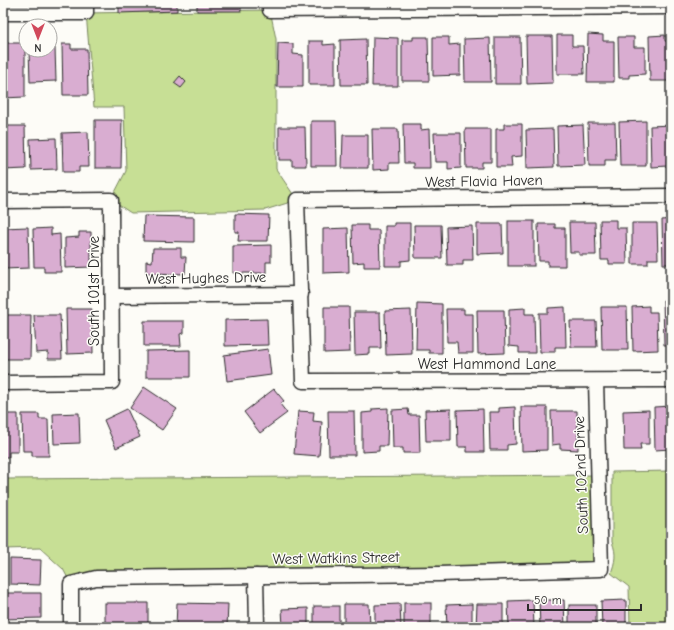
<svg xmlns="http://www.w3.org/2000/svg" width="674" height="630" font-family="'Comic Neue',sans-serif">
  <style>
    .green { fill: #c7df95; stroke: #798560 }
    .building { fill: #d9add1; stroke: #2b2b2b }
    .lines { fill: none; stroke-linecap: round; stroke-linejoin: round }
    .street-casing { stroke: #2b2b2b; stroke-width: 17 }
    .street { stroke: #fdfcf7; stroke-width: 14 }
    .labels { text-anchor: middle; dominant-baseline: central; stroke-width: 3; stroke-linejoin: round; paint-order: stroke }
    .street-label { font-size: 15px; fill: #2b2b2b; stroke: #fdfcf7 }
  </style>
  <rect width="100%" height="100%" fill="#fdfcf7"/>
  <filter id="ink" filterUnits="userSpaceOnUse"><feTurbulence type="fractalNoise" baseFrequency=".025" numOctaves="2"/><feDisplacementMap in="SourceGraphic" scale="8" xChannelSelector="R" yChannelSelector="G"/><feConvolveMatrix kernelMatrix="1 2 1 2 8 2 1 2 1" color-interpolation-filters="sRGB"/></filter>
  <g filter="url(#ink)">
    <g class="green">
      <path d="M270 10 276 39V169L297 200 265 210 131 213 111 200 126 171 124 107H94L86 13Z"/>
      <path d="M671 471V627H630L629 587 611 573C615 562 617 554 612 542V472Z"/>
      <path d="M598 475 601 569 71 584 63 569 40 548 3 549V479Z"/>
    </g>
    <g class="building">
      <path d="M119 3H177V11L119 13Z"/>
      <rect x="197" y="3" width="44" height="8"/>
      <path d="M588 34 603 35V41H614V82H587Z"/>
      <path d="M557 35H572V46H583L584 74H557Z"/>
      <path d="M665 35V41H671V81H650L649 36Z"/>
      <path d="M526 36H552L553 83 527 84Z"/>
      <path d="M373 37 398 38V86H372Z"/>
      <path d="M413 37H428L429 81H402V40H413Z"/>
      <path d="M433 37H449V45L460 44V75L433 76Z"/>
      <path d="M495 37H520L521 84H495Z"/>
      <path d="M618 37H634V47H645V74L629 75V78H619Z"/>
      <path d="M490 38 491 82H465L464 39Z"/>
      <path d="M366 39 367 85H341L340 40Z"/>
      <path d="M309 41H323V45L335 44V85H309Z"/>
      <path d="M3 43H25V97L3 98Z"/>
      <path d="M278 43 293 44V54L303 55V87H277Z"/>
      <path d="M62 44H71V49H87L88 95H63Z"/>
      <path d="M50 48H55L56 81 30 82 29 50H50Z"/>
      <path d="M180 76 186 82 181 88 174 83Z"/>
      <path d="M95 120H122L121 168H95Z"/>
      <path d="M311 121H336L337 166H311Z"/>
      <path d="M646 121V166H620L619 122Z"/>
      <path d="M588 123H615L616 160H605V166H589Z"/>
      <path d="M403 124H421V130L429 129 430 168H413V163H404Z"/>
      <path d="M504 124H522V156L511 157 512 167H496V129H504Z"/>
      <path d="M583 125 585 165 558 166 557 126Z"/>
      <path d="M671 125V160H667V166L651 167 650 126Z"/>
      <path d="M3 126H25L26 169 3 170Z"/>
      <path d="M279 127H305L306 166H292V160H279Z"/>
      <path d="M372 129H398L399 163H389V169L373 170Z"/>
      <path d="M465 129H491V162H482V168H466Z"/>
      <path d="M553 129 554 167 527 168 526 130Z"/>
      <path d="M88 132 89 167H79V172H63L62 133Z"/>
      <path d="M434 133H461V168L448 169V162H435Z"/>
      <path d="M343 135H368V168H342Z"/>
      <path d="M56 138 57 169 31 170 30 139Z"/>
      <path d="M235 214 269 215 268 241H238L239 232H235Z"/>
      <path d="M144 216 194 217V242L143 241Z"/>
      <path d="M671 219V264H663L662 220Z"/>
      <path d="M600 220H616V228H626L627 264H609V260H601Z"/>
      <rect x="508" y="221" width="26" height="45"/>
      <path d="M569 222H595L596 255H579V252H570Z"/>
      <path d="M394 223H410V260L401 261V266H385V226H394Z"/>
      <path d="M632 223H657L658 259H648V264H632Z"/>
      <path d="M477 224H502L503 253 477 254Z"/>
      <path d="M538 224H555V228H565V266H548V261H539Z"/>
      <path d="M352 225H368V230H379L380 267H364V262L353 263Z"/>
      <path d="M414 225H441L442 258H415Z"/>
      <path d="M472 226 473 260H463V265H447L446 227Z"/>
      <path d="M28 227 29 268 4 269 3 228Z"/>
      <path d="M51 228V235L60 234 61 272H44V267H34L33 229Z"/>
      <path d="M348 228 349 272 323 273V229Z"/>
      <path d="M79 232H91V267L65 268V238L79 237Z"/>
      <path d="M271 245V262H266V273H233V246Z"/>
      <path d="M153 248H181V257H186L185 274 146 273V261L152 262Z"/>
      <path d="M663 300H671V345H664Z"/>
      <path d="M417 303 442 304V353H429V350H416Z"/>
      <path d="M649 306V312H657L658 350 633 351 632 307Z"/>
      <path d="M324 307H349L350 352 324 353Z"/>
      <path d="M565 307 566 347H555V352H540L539 313H548V308Z"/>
      <path d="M601 307H627L628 350H602Z"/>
      <path d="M525 308V314H534L535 353H519V347L509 346V309Z"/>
      <path d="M66 309H92L93 353 67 354Z"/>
      <path d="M446 309H464V314H473V353H458L457 342H447Z"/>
      <path d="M411 310 412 354 386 355 385 311Z"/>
      <path d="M477 310H504L505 353 478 354Z"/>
      <path d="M354 312H380L381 348H370V354L355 355Z"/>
      <path d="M5 315H31L30 359H4Z"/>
      <path d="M34 315H60L62 359H48V352L36 353Z"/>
      <path d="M267 319 268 345 225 346V320Z"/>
      <path d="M144 321H184V333L180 334 181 346H144Z"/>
      <path d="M570 321H596L597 347H571Z"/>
      <path d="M268 349 271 375 227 381 224 355Z"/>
      <path d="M190 350V377H146V351Z"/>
      <path d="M144 387 177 409 162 430 130 408Z"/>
      <path d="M274 389 284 401 280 404 287 413 260 433 244 412Z"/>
      <path d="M671 406V449L655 450 654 407Z"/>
      <path d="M515 407 516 444 507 445V450H490L489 412H499V408Z"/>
      <path d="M521 407H547V450L522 451Z"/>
      <path d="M388 408 387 446H379V451L362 452V413L372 412V409Z"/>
      <path d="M127 409 140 437 116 448 104 420Z"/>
      <path d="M408 409 409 415H419L420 453H403V448H393L392 410Z"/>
      <path d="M451 409V441H426L425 410Z"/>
      <path d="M483 409 484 452H467V447H458L457 410Z"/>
      <path d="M649 410V444H640L641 450H624L623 411Z"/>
      <path d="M298 411 314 412 313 421 322 422 319 456 294 454Z"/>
      <path d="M328 411H354L355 455H329Z"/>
      <path d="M551 411H577L578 450 560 449V444L552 445Z"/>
      <path d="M79 413 80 443 54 444 53 414Z"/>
      <path d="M3 414H18V452H9V457H3Z"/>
      <path d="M22 414H39V419H48L49 456H32V451H23Z"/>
      <path d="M10 559 41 560 40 585 10 584Z"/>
      <path d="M3 593H41V618L3 619Z"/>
      <path d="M533 600 534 627H509L508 601Z"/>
      <path d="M539 600H564L565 627H540Z"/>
      <path d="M626 600V627H602L601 601Z"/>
      <rect x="105" y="603" width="43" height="24"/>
      <path d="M177 603 228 604 227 627H176Z"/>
      <rect x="404" y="603" width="27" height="24"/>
      <path d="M344 604H369L370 627H344Z"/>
      <path d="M400 604 401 627H375V605Z"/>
      <path d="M472 604V627H447L446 605Z"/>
      <path d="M477 604H503V627H476Z"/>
      <rect x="569" y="605" width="27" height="22"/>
      <rect x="314" y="606" width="25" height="21"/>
      <path d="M308 608V627H283L282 609Z"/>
      <path d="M3 625 45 626V627H3Z"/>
    </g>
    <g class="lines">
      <g class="street-casing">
        <g id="street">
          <path d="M270 3V10L671 7"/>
          <path d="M3 13H86V3"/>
          <path d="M671 196 297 200 303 381 671 380"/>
          <path d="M3 201 111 200 112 382 3 383"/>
          <path d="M112 296 301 294"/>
          <path d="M256 576 257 627"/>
          <path d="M71 627V584L96 578 439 574 601 569 596 381"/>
        </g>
      </g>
      <use href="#street" class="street"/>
    </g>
  </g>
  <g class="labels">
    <g class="street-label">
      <text transform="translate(484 181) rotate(-1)">West Flavia Haven</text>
      <text transform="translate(206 278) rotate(-1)">West Hughes Drive</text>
      <text transform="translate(94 291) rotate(-90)">South 101st Drive</text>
      <text x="487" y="364">West Hammond Lane</text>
      <text transform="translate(581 475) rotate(-92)">South 102nd Drive</text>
      <text transform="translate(336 558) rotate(-1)">West Watkins Street</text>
    </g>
  </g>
  <rect width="674" height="630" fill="none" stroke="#fdfcf7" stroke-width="16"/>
  <rect x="8" y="8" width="658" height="614" fill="none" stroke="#2b2b2b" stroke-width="1.5" filter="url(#ink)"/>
  <g transform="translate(38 38) rotate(180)"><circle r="19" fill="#fdfcf7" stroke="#a9a8a5"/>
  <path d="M0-3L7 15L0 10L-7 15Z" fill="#d1495b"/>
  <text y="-6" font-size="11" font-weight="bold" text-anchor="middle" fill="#2b2b2b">N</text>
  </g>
  <path d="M528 604v6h113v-6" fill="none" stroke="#2b2b2b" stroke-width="2"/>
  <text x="534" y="604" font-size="12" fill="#2b2b2b" stroke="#fdfcf7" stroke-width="3" paint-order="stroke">50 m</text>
</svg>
